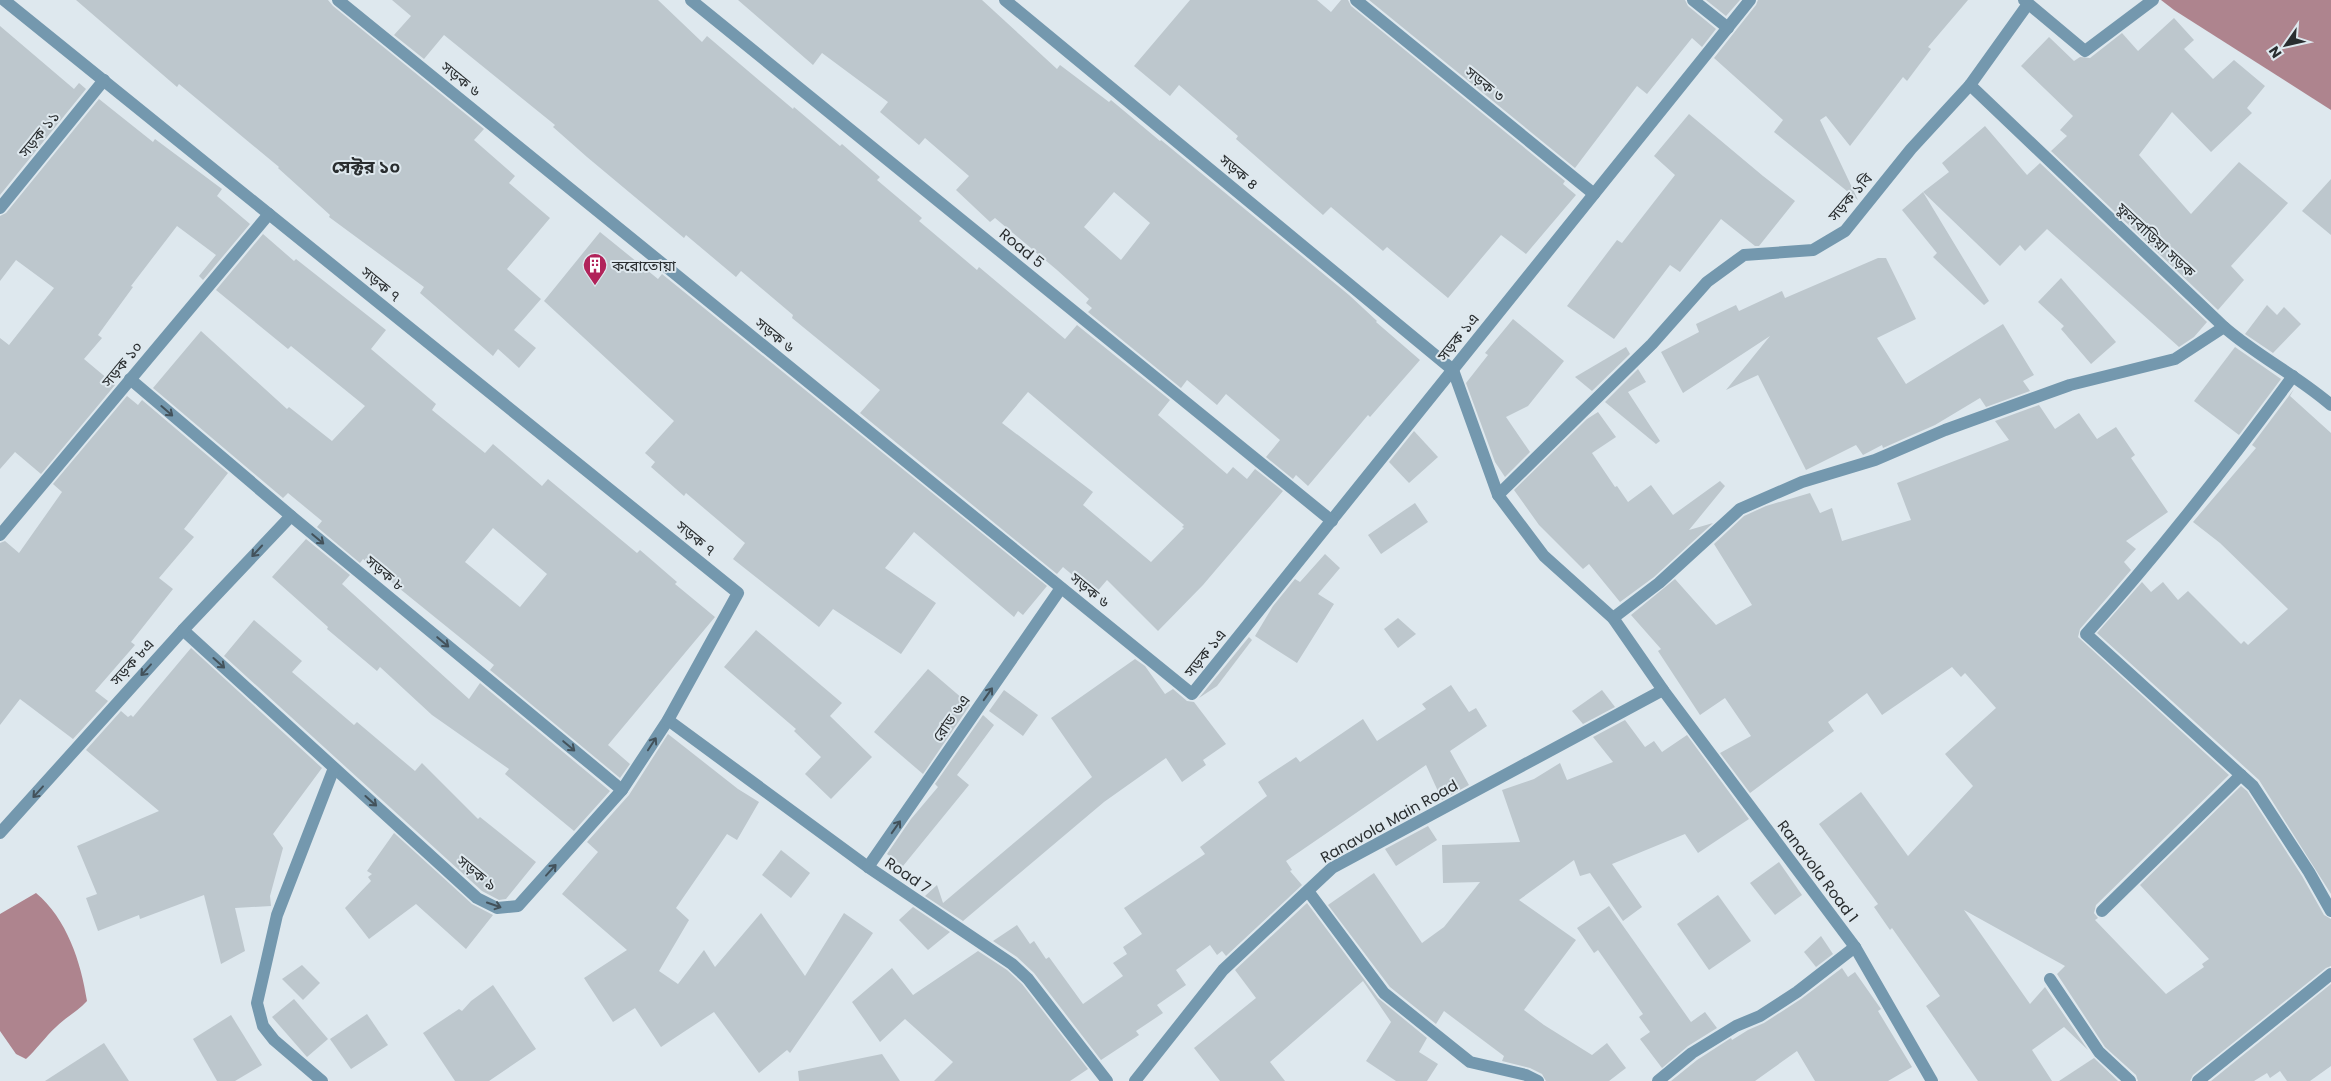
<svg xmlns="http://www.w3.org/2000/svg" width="2331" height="1081" font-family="Poppins,'Noto Sans Bengali',sans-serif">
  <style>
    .water { fill: #ae848e }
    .building { fill: #bdc7cd; fill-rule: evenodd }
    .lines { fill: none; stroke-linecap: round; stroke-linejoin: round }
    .street { stroke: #7498ae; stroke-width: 12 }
    .oneway { stroke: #43525b }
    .labels { text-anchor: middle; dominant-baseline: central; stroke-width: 4; stroke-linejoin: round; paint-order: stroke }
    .street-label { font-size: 15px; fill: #292d2f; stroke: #dee8ee }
    .poi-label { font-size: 15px; fill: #292d2f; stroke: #dee8ee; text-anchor: start }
    .quarter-label { font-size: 18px; font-weight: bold; fill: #292d2f; stroke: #dee8ee }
  </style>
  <rect width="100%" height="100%" fill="#dee8ee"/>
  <g class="water">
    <path d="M2161 0H2331V110L2174 10Z"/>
    <path d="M36 893C67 919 81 962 87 1001 78 1011 66 1017 56 1027 45 1037 37 1049 26 1059L16 1054 0 1031V914Z"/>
  </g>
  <g class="building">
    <path d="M76 0H328L333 6 484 129 474 140 515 176 509 183 550 218 507 269 541 299 514 330 536 348 519 368 498 349 493 356 420 293 424 287 329 217 330 215 278 168 279 167 179 84 177 87Z"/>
    <path d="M392 0H658L702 42 707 36 793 109 794 107 840 146 842 144 880 177 877 180 922 218 919 221 977 270 979 267 1065 339 1077 325 1170 400 1158 415 1227 474 1233 467 1247 479 1255 469 1283 491 1203 585 1158 631 1107 580 1095 594 1063 567 1057 574 860 413 880 390 792 318 793 315 741 271 736 277 686 235 684 238 587 157 553 127 555 125 444 35 424 59 394 35 411 16ZM1028 392 1184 525 1182 527 1184 528 1151 562 1083 505 1093 492 1002 423Z"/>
    <path d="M738 0H982L1057 69 1060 65 1109 102 1111 100 1160 141 1161 140 1349 295 1377 321 1376 322 1420 360 1370 417 1368 415 1308 486 1296 475 1293 479 1266 457 1280 440 1226 394 1217 405 1187 380 1181 388 1088 312 1092 308 1086 303 1089 299 1057 270 995 218 990 222 956 190 969 176 925 138 919 145 880 112 888 102 822 53 813 65ZM1114 192 1150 223 1121 260 1084 227Z"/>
    <path d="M1190 0H1317L1331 12 1341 0H1348L1351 6 1565 181 1563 184 1576 195 1526 254 1501 235 1448 298 1387 247 1383 251 1331 207 1323 215 1236 139 1238 136 1179 85 1170 96 1134 66Z"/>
    <path d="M1369 0H1685L1688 6 1716 29 1702 47 1692 38 1647 94 1637 86 1575 168Z"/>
    <path d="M1706 0H1740L1726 16Z"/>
    <path d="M1758 0H1968L1928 47 1931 49 1907 81 1903 77 1850 146 1826 116 1820 120 1858 200 1774 132 1783 120 1714 58 1756 5Z"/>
    <path d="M2174 18 2194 40 2184 49 2213 79 2234 60 2265 86 2247 108 2252 113 2211 152 2172 112 2139 155 2191 214 2239 162 2288 203 2231 266 2244 280 2218 310 2051 151 2067 136 2060 130 2073 116 2021 66 2049 37 2074 61 2080 57 2090 58 2122 33 2138 51Z"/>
    <path d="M0 26 74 89 79 83 86 89 0 195Z"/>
    <path d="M99 99 153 142 155 139 222 189 217 196 250 224 203 280 199 276 216 255 177 226 131 286 133 287 98 335 102 338 84 359 115 385 41 474 15 452 0 469V338L9 345 54 288 16 260 0 281V216L6 213Z"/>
    <path d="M1689 114 1763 176 1795 201 1759 246H1755L1721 219 1680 272 1670 265 1614 339 1567 306 1617 240 1622 243 1675 175 1654 156Z"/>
    <path d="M1985 126 2027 175 2040 163 2207 322 2194 337 2179 347 2047 229 2025 251 2020 245 2000 266 1923 192 1949 172 1942 163Z"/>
    <path d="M2331 179V235L2302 211Z"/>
    <path d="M1923 192 1989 301 1984 305 1933 257 1937 253 1902 210Z"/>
    <path d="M600 232 658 279 662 274 1047 586 1023 615 1018 611 1014 617 914 532 885 568 936 603 901 654 833 609 819 627 733 559 745 543 686 493 684 496 651 467 655 462 645 453 674 421 544 301Z"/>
    <path d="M263 234 294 261 296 259 386 330 371 349 436 404 432 410 485 453 493 444 542 486 548 479 637 553 640 550 677 582 675 584 715 617 608 745 630 764 620 778 490 670 494 665 363 559 360 563 317 527 322 521 288 493 283 498 153 388 201 331 287 409 289 407 332 441 365 406 291 346 288 349 216 290ZM493 528 547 574 520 607 465 562Z"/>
    <path d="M1878 258H1886L1916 319 1877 338 1906 384 2003 324 2034 375 2023 381 2030 391 1986 407 1980 398 1935 425 1883 448 1882 445 1863 455 1856 445 1806 470 1758 375 1726 390 1770 336 1683 393 1661 352 1699 332 1696 324 1736 305 1739 311 1782 291 1785 298Z"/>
    <path d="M2061 278 2116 342 2091 364 2061 329 2064 326 2038 302Z"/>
    <path d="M2267 305 2277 315 2284 307 2301 324 2273 353 2245 334Z"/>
    <path d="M1513 319 1564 361 1528 406 1506 417 1530 452 1505 477 1495 462 1466 383 1488 355 1485 353Z"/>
    <path d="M1626 347 1630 354 1592 391 1575 377Z"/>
    <path d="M2235 347 2281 379 2239 435 2194 401Z"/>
    <path d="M1638 369 1646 382 1628 392 1660 441 1656 444 1605 402Z"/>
    <path d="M2294 389 2290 396 2331 433V894L2259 780 2097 633 2142 582 2151 592 2163 582 2178 600 2188 591 2241 644 2244 641 2248 645 2288 609 2220 543 2193 522 2256 448 2252 445Z"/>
    <path d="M127 396 138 405 142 400 228 473 184 529 194 537 159 578 173 589 131 642 135 645 95 691 108 701 73 739 20 699 0 725V543L5 541 19 553 62 492 53 484Z"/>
    <path d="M2039 405 2055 429 2079 413 2097 439 2116 427 2135 455 2131 458 2168 512 2126 541 2136 549 2124 562 2131 570 2080 629 2078 637 2229 775 2096 905 2094 913 2098 918 2095 920 2166 994 2204 967 2202 964 2209 959 2140 885 2241 786 2247 791 2302 876 2324 915 2331 919V966L2326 968 2193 1075 2190 1081H2138L2136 1075 2105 1047 2057 974 2065 966 1964 910 2030 1004 2045 987 2088 1050 2064 1027 2032 1050 2052 1081H1978L1926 1006 1940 996 1892 928 1890 930 1874 907 1878 904 1819 824 1861 792 1908 856 1973 786 1945 754 1996 708 1965 673 1961 677 1952 667 1882 715 1867 693 1828 722 1834 731 1750 793 1720 753 1751 736 1725 698 1700 715 1658 651 1661 649 1631 615 1675 579 1716 625 1752 605 1714 544 1744 516 1766 506 1810 493 1820 513 1832 508 1842 541 1911 520 1897 483 2009 440 1995 421Z"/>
    <path d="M1598 412 1616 437 1592 453 1615 487 1617 486 1628 502 1651 485 1673 515 1720 481 1725 486 1689 530 1713 523 1654 577 1620 602 1589 564 1583 569 1539 525 1514 490 1587 419Z"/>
    <path d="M1414 431 1438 457 1409 483 1389 462Z"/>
    <path d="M1415 503 1428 522 1381 554 1368 535Z"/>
    <path d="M306 539 350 575 342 584 469 699 480 683 610 791 574 831 505 774 509 769 432 715 380 667 377 671 327 629 328 627 272 577Z"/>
    <path d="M1325 554 1340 568 1318 594 1334 604 1297 663 1255 636 1273 606 1295 579 1300 582Z"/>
    <path d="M1398 618 1416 634 1398 648 1384 629Z"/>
    <path d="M254 620 302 661 292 672 354 725 357 722 415 771 422 763 478 819 480 817 536 862 506 899 499 900 482 891 224 656Z"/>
    <path d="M756 630 842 703 830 716 872 757 831 799 805 774 821 757 794 731 796 729 724 667Z"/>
    <path d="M1249 637 1252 640 1217 686 1199 698Z"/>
    <path d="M191 648 322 768 273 834 283 848 270 896 271 906 235 908 245 951 221 964 204 895 140 919 139 915 98 931 86 898 97 894 77 846 159 811 86 750 121 711 128 717 131 715 133 717Z"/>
    <path d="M1135 659 1145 666 1165 694 1173 689 1187 701 1194 702 1226 744 1203 760 1206 765 1182 782 1166 758 1104 802 963 921 925 896 937 885 943 903 1092 777 1051 718Z"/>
    <path d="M928 669 970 705 923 774 874 732Z"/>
    <path d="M1451 685 1469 712 1476 708 1487 726 1450 751 1469 785 1442 800 1426 765 1286 861 1292 870 1290 871 1302 885 1226 956 1222 951 1217 955 1210 945 1176 970 1186 985 1157 1005 1163 1013 1136 1031 1139 1035 1101 1060 1034 973 1017 957 993 941 1017 925 1030 944 1034 941 1046 959 1049 957 1083 1004 1123 976 1113 963 1127 954 1123 947 1142 934 1124 908 1205 854 1200 847 1267 796 1258 782 1296 757 1300 762 1363 719 1377 741 1426 709 1422 704Z"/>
    <path d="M1004 690 1038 715 1023 736 989 711Z"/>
    <path d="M1602 690 1615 707 1583 724 1572 711Z"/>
    <path d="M983 715 994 725 957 775 969 785 903 866 887 854 911 819 938 787 935 784Z"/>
    <path d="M1625 720 1645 747 1654 741 1662 752 1687 735 1749 819 1698 853 1685 834 1612 864 1642 907 1623 921 1590 873 1580 876 1574 860 1519 900 1576 940 1524 1010 1544 1025 1592 1055 1607 1043 1626 1068 1609 1081H1546L1542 1074 1530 1068 1502 1061 1504 1056 1444 1011 1436 1024 1390 987 1328 905 1374 873 1422 943 1444 927 1480 882 1443 883 1442 845 1520 842 1502 790 1534 779 1560 763 1567 780 1613 762 1593 737Z"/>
    <path d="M668 734 738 789 759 802 737 840 727 834 676 908 689 920 659 971 678 984 704 950 715 967 761 913 805 976 844 913 873 933 790 1053 787 1050 759 1073 714 1012 661 1047 635 1008 613 1022 584 978 627 950 562 894 598 852 587 842 629 795Z"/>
    <path d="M1428 826 1437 840 1396 866 1385 849Z"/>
    <path d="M394 833 472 904 493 915 466 949 416 904 369 939 345 908 371 881 368 877 372 874 367 871Z"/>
    <path d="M781 850 810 873 791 898 762 875Z"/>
    <path d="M1779 862 1802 895 1775 915 1750 883Z"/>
    <path d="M1718 895 1751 941 1709 970 1677 924Z"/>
    <path d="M1307 903 1378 998 1427 1038 1419 1052 1438 1064 1427 1081H1396L1366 1061 1391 1022 1363 981 1270 1062 1285 1081H1220L1194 1048 1256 998 1235 970Z"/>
    <path d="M1609 906 1691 1022 1705 1012 1717 1028 1688 1046 1662 1068 1640 1039 1650 1032 1639 1017 1643 1014 1598 950 1594 953 1577 928Z"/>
    <path d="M913 907 950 932 928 950 899 920Z"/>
    <path d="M1821 936 1833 954 1816 967 1804 952Z"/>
    <path d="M978 951 1007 970 1022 984 1088 1069 1070 1081H934L953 1062 905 1019 880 1042 852 1002 892 968 913 995Z"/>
    <path d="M302 965 320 983 303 1000 282 979Z"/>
    <path d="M1842 968 1848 977 1855 972 1881 1009 1878 1011 1912 1067 1888 1081H1815L1797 1051 1755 1081H1671L1697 1060 1731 1038 1732 1040 1748 1030 1764 1023 1801 999Z"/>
    <path d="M2331 984V1066L2310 1081H2287L2280 1071 2270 1078 2267 1073 2254 1081H2211Z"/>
    <path d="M493 985 536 1049 489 1081H455L423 1033 459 1009 462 1011 471 1001Z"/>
    <path d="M294 999 328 1039 307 1057 272 1017Z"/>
    <path d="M367 1014 388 1045 351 1069 330 1039Z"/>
    <path d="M231 1015 262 1065 235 1081H217L193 1039Z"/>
    <path d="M104 1043 129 1081H45Z"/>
    <path d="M882 1054 900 1081H799L798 1071Z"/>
    <path d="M2094 1058 2118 1081H2059Z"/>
  </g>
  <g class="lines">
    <g class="street">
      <path d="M4 0 738 593 668 720 622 790 518 906 497 908 477 898 183 630"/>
      <path d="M338 0 1192 694 1750 0"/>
      <path d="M691 0 1332 521"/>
      <path d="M1005 0 1453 370 1498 495 1544 556 1613 618 1663 690 1855 947 1932 1081"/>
      <path d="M1356 0 1594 194"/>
      <path d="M1693 0 1728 28"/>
      <path d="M2024 0 2085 51 2153 0"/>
      <path d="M1970 85 2224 327C2257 356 2298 376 2331 405"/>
      <path d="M0 208 104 80"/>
      <path d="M2293 376C2227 466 2161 551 2086 634L2253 786 2309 872 2331 911"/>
      <path d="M130 379 291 516 622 790"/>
      <path d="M1498 495 1652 344 1707 282 1744 255 1813 250 1845 231 1911 149 1970 85 2028 4"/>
      <path d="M0 535 269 214"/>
      <path d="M1613 618 1659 583 1740 509 1802 482 1875 460 1945 430 2070 385 2175 359 2224 327"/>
      <path d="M668 720 868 867 1012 964 1028 979 1107 1081"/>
      <path d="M0 833 183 630 291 516"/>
      <path d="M868 867 1061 588"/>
      <path d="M1308 891 1384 993 1470 1062 1526 1075 1538 1081"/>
      <path d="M2102 911 2241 775"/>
      <path d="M2050 979 2099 1052 2130 1081"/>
      <path d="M322 1081 274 1040 263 1026 257 1003 277 915 334 768"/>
      <path d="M1135 1081 1223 970 1332 868 1663 690"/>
      <path d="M1658 1081 1692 1053 1736 1026 1760 1016 1797 992 1855 947"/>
      <path d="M2198 1081 2331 974"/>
    </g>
  </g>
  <defs><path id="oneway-shaft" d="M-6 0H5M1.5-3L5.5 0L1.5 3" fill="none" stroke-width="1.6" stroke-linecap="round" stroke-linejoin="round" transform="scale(1.25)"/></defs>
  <g class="oneway">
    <use href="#oneway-shaft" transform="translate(167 411) rotate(41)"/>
    <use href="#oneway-shaft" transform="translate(318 539) rotate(40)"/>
    <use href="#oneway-shaft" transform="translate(257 551) rotate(133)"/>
    <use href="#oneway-shaft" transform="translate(443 642) rotate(40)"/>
    <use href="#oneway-shaft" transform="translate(219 663) rotate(42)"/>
    <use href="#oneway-shaft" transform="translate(146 670) rotate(132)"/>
    <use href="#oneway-shaft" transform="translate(988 694) rotate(-55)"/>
    <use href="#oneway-shaft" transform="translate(652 744) rotate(-57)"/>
    <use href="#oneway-shaft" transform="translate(569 746) rotate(40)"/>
    <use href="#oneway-shaft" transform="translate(38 792) rotate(132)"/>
    <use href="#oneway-shaft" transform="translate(371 801) rotate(42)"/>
    <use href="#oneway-shaft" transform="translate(896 827) rotate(-55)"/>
    <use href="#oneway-shaft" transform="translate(551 870) rotate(-48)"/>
    <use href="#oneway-shaft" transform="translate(494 905) rotate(19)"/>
  </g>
  <defs>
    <g id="building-pin" transform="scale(1.25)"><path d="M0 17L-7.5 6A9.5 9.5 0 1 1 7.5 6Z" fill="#b1235a" stroke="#dee8ee"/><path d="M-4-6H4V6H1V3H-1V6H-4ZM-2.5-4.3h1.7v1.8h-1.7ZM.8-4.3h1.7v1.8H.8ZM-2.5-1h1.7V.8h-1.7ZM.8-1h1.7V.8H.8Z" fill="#fff"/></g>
  </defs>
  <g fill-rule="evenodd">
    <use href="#building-pin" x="595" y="265"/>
  </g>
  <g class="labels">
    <g class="street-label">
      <text transform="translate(461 79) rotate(39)">সড়ক ৬</text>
      <text transform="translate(1485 84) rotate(39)">সড়ক ৩</text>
      <text transform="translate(39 134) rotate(-51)">সড়ক ১১</text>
      <text transform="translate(1239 172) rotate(40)">সড়ক ৪</text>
      <text transform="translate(1850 197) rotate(-49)">সড়ক ১বি</text>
      <text transform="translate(2156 240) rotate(43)">ফুলবাড়িয়া সড়ক</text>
      <text transform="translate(1022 248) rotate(39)">Road 5</text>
      <text transform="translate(381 284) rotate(39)">সড়ক ৭</text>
      <text transform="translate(775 335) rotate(39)">সড়ক ৬</text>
      <text transform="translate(1458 337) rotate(-51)">সড়ক ১এ</text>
      <text transform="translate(122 364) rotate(-50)">সড়ক ১০</text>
      <text transform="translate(696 538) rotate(39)">সড়ক ৭</text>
      <text transform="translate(385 573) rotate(40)">সড়ক ৮</text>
      <text transform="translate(1090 590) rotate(39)">সড়ক ৬</text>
      <text transform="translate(1205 653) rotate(-51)">সড়ক ১এ</text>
      <text transform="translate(132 662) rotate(-48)">সড়ক ৮এ</text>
      <text transform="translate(951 718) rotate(-55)">রোড ৬এ</text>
      <text transform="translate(1389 821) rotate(-29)">Ranavola Main Road</text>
      <text transform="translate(1818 871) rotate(53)">Ranavola Road 1</text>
      <text transform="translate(477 873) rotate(39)">সড়ক ৯</text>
      <text transform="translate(908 875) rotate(34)">Road 7</text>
    </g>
    <g class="poi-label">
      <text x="612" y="265">করোতোয়া</text>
    </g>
    <g class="quarter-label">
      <text x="366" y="166">সেক্টর ১০</text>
    </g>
  </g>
  <g transform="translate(2286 45) rotate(236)" stroke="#dee8ee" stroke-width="4" paint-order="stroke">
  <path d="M0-4L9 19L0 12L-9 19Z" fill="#292d2f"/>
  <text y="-8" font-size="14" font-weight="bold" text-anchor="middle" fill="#292d2f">N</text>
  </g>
</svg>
